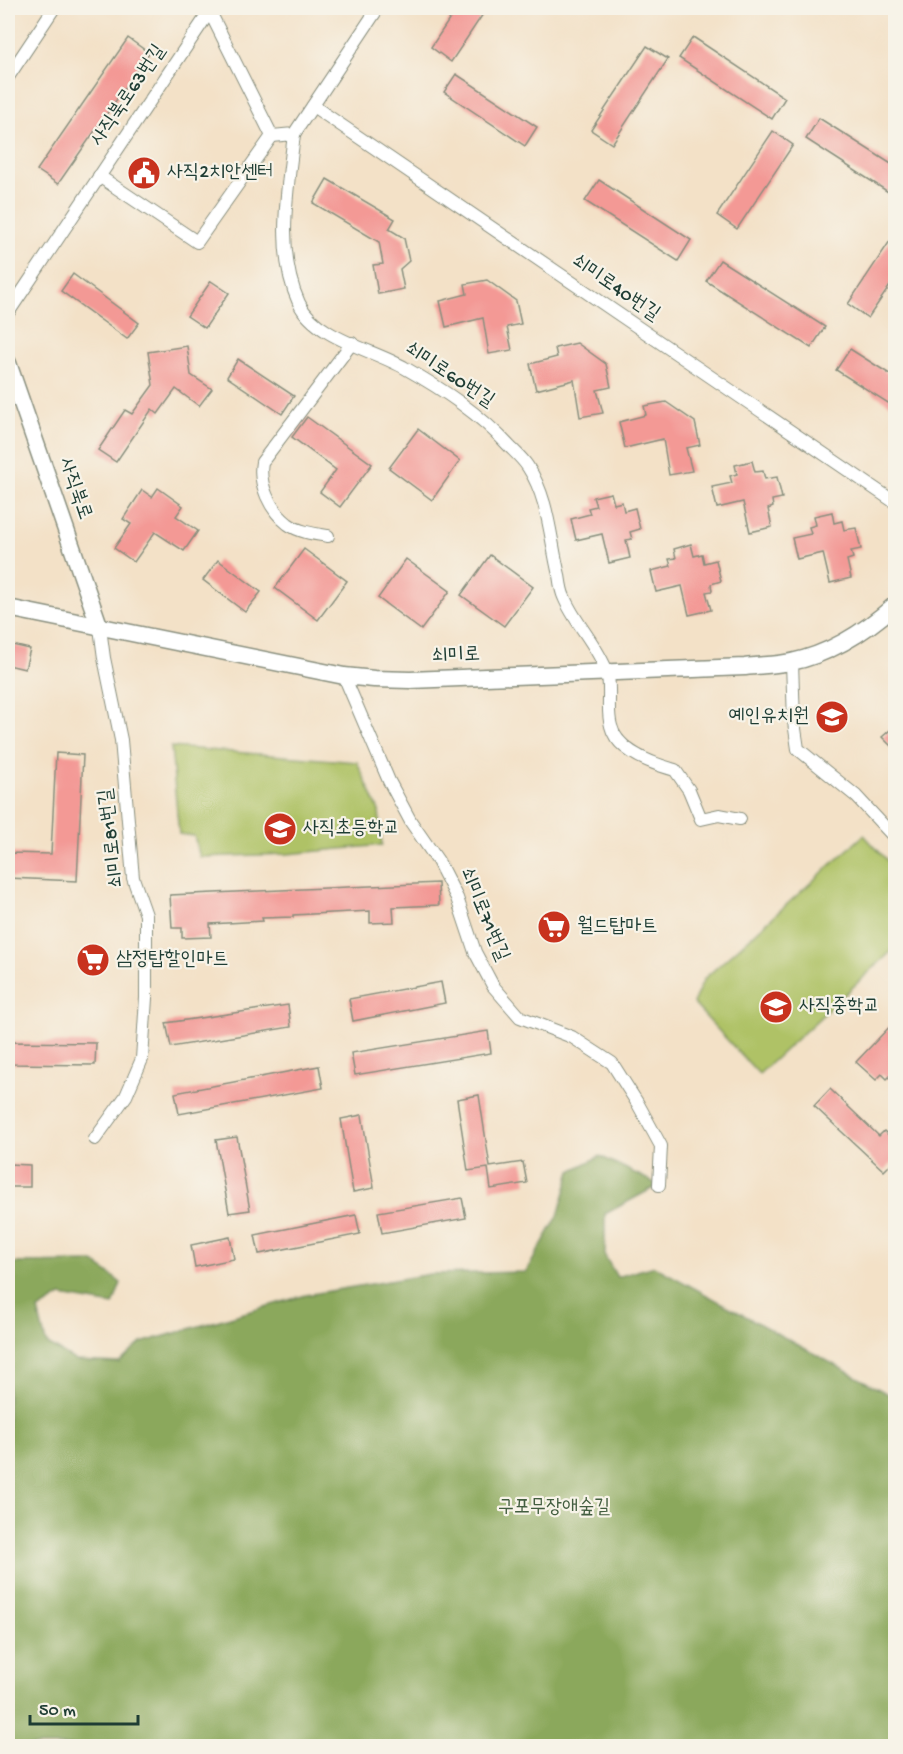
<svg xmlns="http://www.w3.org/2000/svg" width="903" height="1754" font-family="'Gochi Hand','Poor Story',sans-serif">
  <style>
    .green { fill: #afc266; stroke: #67804d; stroke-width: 1.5 }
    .forest { fill: #8ba85b; stroke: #557248; stroke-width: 1.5 }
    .building { fill: #f39995 }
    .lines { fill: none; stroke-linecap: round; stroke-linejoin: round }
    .minor-casing { stroke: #898f7e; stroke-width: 14 }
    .secondary-casing { stroke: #898f7e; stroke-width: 19 }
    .minor { stroke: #fff; stroke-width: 12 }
    .secondary { stroke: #fff; stroke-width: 16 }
    .labels { text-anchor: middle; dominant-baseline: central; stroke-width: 4.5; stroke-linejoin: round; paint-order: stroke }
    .street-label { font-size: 20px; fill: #1f3d34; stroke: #f7f3e8 }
    .poi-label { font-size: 20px; fill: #1f3d34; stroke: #f7f3e8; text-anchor: start }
    .park-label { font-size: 20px; fill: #435e40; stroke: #f7f3e8 }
  </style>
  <rect width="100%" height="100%" fill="#f7f3e8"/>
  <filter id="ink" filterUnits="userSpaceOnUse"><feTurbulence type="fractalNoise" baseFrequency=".0167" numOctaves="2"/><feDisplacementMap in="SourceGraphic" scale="12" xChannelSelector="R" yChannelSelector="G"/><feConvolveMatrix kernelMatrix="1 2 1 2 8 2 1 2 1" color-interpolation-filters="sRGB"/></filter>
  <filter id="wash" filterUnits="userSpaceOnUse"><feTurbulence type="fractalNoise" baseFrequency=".008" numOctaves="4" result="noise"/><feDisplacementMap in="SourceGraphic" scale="24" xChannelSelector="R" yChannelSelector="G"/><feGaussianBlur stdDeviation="1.35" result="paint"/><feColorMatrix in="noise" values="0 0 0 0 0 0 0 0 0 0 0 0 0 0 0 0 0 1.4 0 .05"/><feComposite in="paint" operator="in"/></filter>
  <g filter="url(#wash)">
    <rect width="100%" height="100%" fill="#f3e1c7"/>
    <g class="green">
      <path d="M171 747 357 762 379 811 382 845 287 854 200 857 194 836 179 834Z"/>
      <path d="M864 835 895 869V948L759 1074 693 1003 704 979Z"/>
    </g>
    <path class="forest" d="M600 1156 659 1185 605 1214V1256L617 1277 654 1266 888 1394 895 1395V1746H8V1263L94 1262 121 1283 113 1305 61 1296 38 1310 46 1343 76 1361 119 1363 141 1343 306 1295 430 1274 526 1272 558 1216 571 1171Z"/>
    <g id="blocks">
      <g class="building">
        <path d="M457 8H487L451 62 431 47Z"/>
        <path d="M693 37 785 98 772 119 679 58Z"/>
        <path d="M128 38 149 53 58 184 37 170Z"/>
        <path d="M647 46 668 59 612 144 591 130Z"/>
        <path d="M456 74 537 127 525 146 444 92Z"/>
        <path d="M819 118 896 167V197L806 139Z"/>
        <path d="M773 131 793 145 737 229 717 215Z"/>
        <path d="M327 179 395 219 389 229 404 238 409 261 400 269 404 289 378 294 373 265 383 264 379 242 313 203Z"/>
        <path d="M599 180 691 240 678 261 585 201Z"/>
        <path d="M896 232V277L868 318 848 304Z"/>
        <path d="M720 260 825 327 811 348 706 281Z"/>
        <path d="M73 274 139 323 127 339 61 291Z"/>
        <path d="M487 280 516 301 521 324 507 327 512 350 489 354 483 318 446 327 440 301 467 294 465 284Z"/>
        <path d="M211 281 229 293 205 328 187 316Z"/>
        <path d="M577 343 606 364 611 387 597 390 603 413 580 417 574 380 536 390 530 364 557 357 555 348Z"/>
        <path d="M187 346 191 375 212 389 199 406 176 389 158 414 152 409 116 462 98 450 125 410 132 414 153 385 148 352Z"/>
        <path d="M850 349 896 378V408L836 370Z"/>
        <path d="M238 359 294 396 282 414 227 377Z"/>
        <path d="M666 402 695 422 700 445 686 448 692 471 669 475 663 439 625 448 619 422 646 415 644 406Z"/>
        <path d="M307 417 372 464 340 507 320 492 336 470 292 437Z"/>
        <path d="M418 429 460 461 432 500 389 468Z"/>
        <path d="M752 461 755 472 763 471 765 479 777 477 782 498 772 500 773 507 768 509 772 527 750 532 743 502 717 508 712 487 732 483 730 476 737 474 735 465Z"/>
        <path d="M158 488 183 506 176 516 198 531 184 551 155 532 134 562 114 548 131 524 123 519 142 490 152 497Z"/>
        <path d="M611 493 614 504 622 502 624 511 635 508 640 529 630 532 632 539 626 540 630 558 609 563 602 534 576 540 571 519 590 514 588 508 596 506 593 497Z"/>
        <path d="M832 512 834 523 842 521 844 530 856 528 861 549 851 551 853 558 847 560 851 578 830 583 823 553 797 559 792 538 811 534 809 527 816 525 814 516Z"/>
        <path d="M691 544 694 556 702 554 704 563 716 560 721 581 711 584 712 591 706 592 711 610 689 615 682 586 656 592 651 571 671 566 669 559 676 558 674 549Z"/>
        <path d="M304 549 347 581 318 620 275 588Z"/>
        <path d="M490 555 533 587 504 626 461 595Z"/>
        <path d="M406 559 450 591 421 630 378 598Z"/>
        <path d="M218 560 261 592 245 612 203 580Z"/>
        <path d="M8 644 30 649 25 669 8 665Z"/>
        <path d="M896 725V751L882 737Z"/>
        <path d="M56 753 83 755 77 881 8 878V853L51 854Z"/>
        <path d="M438 883 439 905 393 907 394 922 370 923V911L293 915V917L262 918 263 921 210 924 211 937 182 938V928H172L170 895Z"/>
        <path d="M441 982 445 1003 353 1021 349 999Z"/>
        <path d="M288 1005 291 1027 171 1047 166 1023Z"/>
        <path d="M896 1020V1070L887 1079 882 1074 876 1080 856 1062Z"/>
        <path d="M488 1031 491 1053 355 1075 351 1053Z"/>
        <path d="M8 1042 96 1043 95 1065 8 1064Z"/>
        <path d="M319 1066 323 1088 179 1114 175 1093Z"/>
        <path d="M830 1089 879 1136 884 1131 896 1142V1159L884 1171 814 1106Z"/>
        <path d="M479 1095 490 1167 523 1162 527 1183 491 1189 488 1168 468 1171 457 1099Z"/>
        <path d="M362 1115 374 1188 353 1192 341 1119Z"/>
        <path d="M237 1137 250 1210 229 1213 216 1140Z"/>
        <path d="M8 1164 30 1165V1187H8Z"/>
        <path d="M462 1198 466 1218 382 1233 378 1212Z"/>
        <path d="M356 1215 360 1234 259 1254 255 1235Z"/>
        <path d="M230 1237 234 1259 195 1267 191 1245Z"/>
      </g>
    </g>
  </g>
  <g filter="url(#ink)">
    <use href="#blocks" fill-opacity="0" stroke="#898f7e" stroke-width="1.5"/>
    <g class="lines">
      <g class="minor-casing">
        <g id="minor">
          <path d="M208 8 272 136"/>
          <path d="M8 77 54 8"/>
          <path d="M313 106 896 503"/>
          <path d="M294 134C288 188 275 251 299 303 315 338 374 350 405 368 444 390 480 414 510 447 516 453 523 459 528 467 549 499 550 539 559 575 560 582 561 591 564 597 574 622 598 646 607 672 612 689 606 709 611 726 617 751 653 764 675 770L689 790 701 819 719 815 740 819"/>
          <path d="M272 136 294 134 378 8"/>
          <path d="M99 176 197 242 272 136"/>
          <path d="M8 313 212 8"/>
          <path d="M328 536C315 534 299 532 288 524 270 510 258 484 262 462L352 343"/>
          <path d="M792 662 794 722 798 749 856 796 896 839"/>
          <path d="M344 676 389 781 411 822 438 861 457 898 475 952 493 986 520 1017 572 1037 612 1063 638 1104 661 1146 659 1185"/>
          <path d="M95 1139 126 1096 142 1059 146 998V915L133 878 121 740 104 658 100 628"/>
        </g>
      </g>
      <g class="secondary-casing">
        <g id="secondary">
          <path d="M8 363 100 628"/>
          <path d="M8 608 344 676 374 679 410 680 745 667C761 665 776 665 791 662 831 654 866 631 896 604"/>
        </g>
      </g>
      <use href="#minor" class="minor"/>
      <use href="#secondary" class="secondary"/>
    </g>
  </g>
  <defs>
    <g id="civic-disc" transform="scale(1.725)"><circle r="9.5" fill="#c8321e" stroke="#f7f3e8"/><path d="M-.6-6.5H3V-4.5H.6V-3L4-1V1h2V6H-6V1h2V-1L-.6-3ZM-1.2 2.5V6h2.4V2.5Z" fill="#fff"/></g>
    <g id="school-disc" transform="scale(1.725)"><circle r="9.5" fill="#c8321e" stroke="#f7f3e8"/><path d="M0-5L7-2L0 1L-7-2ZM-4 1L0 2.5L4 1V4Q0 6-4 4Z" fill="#fff"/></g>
    <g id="supermarket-disc" transform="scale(1.725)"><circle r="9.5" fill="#c8321e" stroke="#f7f3e8"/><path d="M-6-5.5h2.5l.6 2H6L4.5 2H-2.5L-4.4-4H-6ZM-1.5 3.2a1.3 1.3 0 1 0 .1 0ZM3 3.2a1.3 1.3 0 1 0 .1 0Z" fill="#fff"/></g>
  </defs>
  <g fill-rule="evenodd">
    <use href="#civic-disc" x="144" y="173"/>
    <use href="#school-disc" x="832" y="717"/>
    <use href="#school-disc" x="280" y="829"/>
    <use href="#supermarket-disc" x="554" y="927"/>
    <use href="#supermarket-disc" x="93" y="960"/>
    <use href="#school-disc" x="776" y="1007"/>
  </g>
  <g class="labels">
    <g class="street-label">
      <text transform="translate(129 96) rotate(-56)">사직북로63번길</text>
      <text transform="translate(615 289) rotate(34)">쇠미로40번길</text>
      <text transform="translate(449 376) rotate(33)">쇠미로60번길</text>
      <text transform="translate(74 489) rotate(71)">사직북로</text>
      <text transform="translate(456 657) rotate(-3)">쇠미로</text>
      <text transform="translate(113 838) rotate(-97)">쇠미로81번길</text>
      <text transform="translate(483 915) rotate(67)">쇠미로71번길</text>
    </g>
    <g class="poi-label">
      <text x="167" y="173">사직2치안센터</text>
      <text x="809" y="717" text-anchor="end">예인유치원</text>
      <text x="303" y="829">사직초등학교</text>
      <text x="577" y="927">월드탑마트</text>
      <text x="116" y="960">삼정탑할인마트</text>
      <text x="799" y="1007">사직중학교</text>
    </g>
    <g class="park-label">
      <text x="554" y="1508">구포무장애숲길</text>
    </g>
  </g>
  <rect width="903" height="1754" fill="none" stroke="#f7f3e8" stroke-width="30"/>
  <path d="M30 1715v9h108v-9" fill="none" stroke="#1f3d34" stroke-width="3"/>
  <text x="39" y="1715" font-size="18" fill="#1f3d34" stroke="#f7f3e8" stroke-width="4.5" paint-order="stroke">50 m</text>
</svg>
